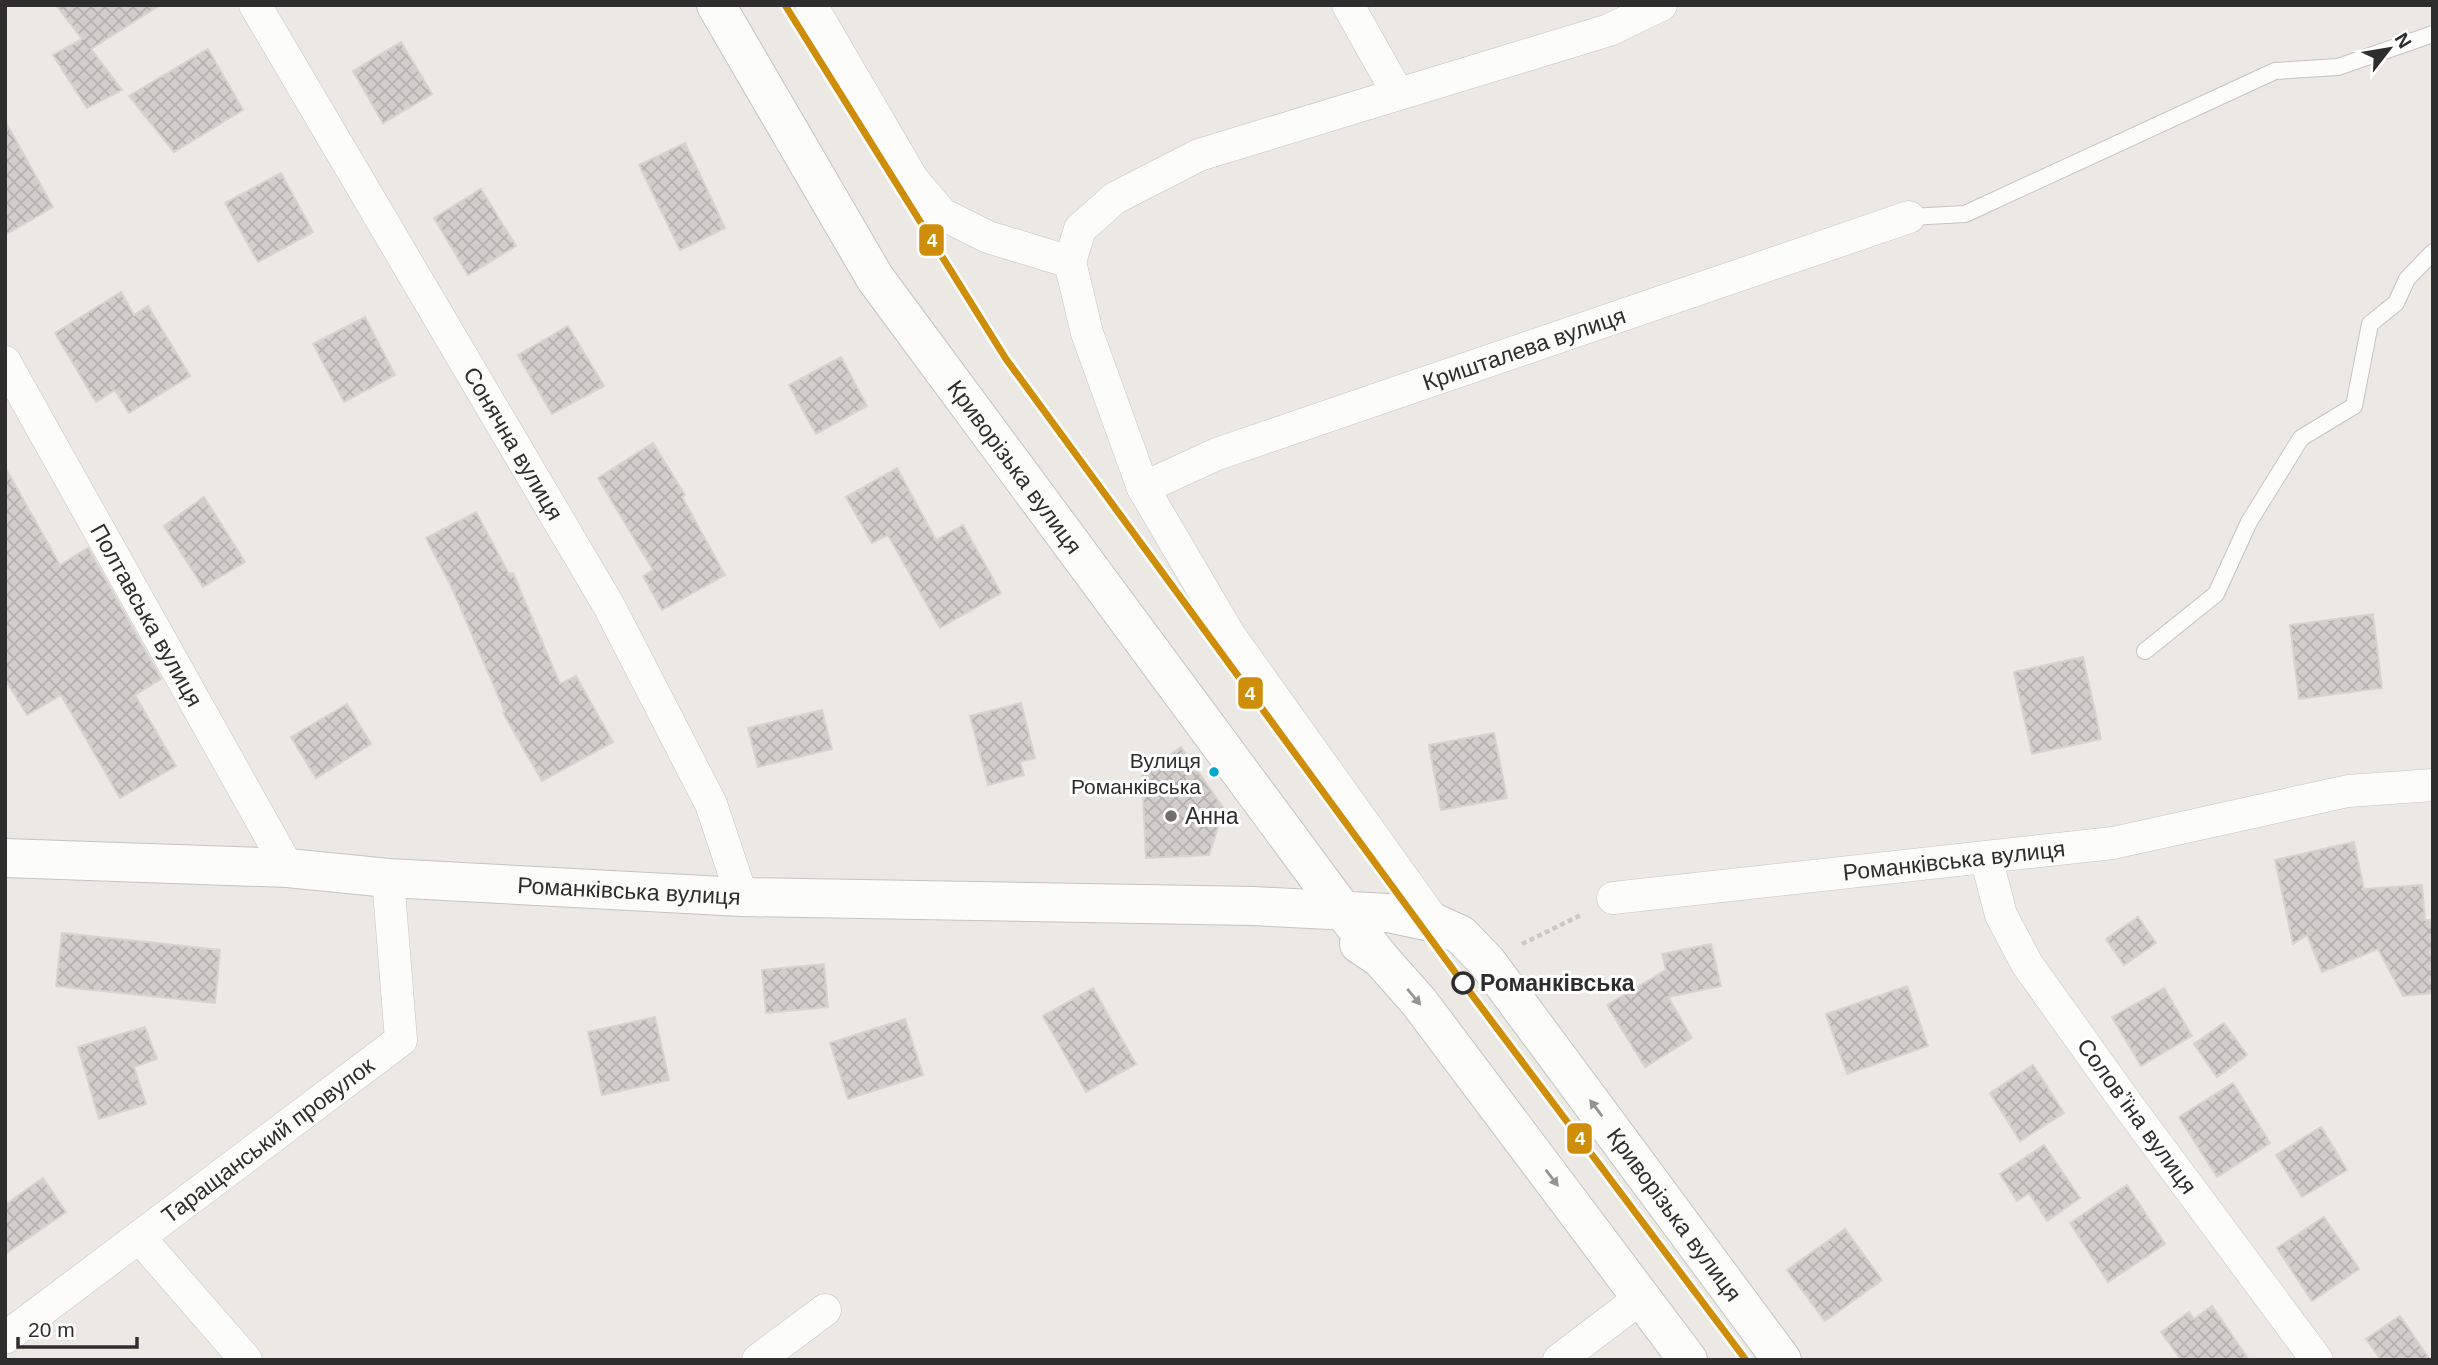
<svg xmlns="http://www.w3.org/2000/svg" width="2438" height="1365" font-family="Arial,sans-serif">
  <style>
    .building { fill: url(#building-cross-hatch); stroke: #d7d4d0; stroke-width: 2 }
    .lines { fill: none; stroke-linecap: round; stroke-linejoin: round }
    .lane-casing { stroke: #c5c4c5; stroke-width: 18 }
    .street-casing { stroke: #c5c4c5; stroke-width: 33 }
    .secondary-casing { stroke: #c5c4c5; stroke-width: 40 }
    .path { stroke: #c9c9c8; stroke-width: 4.5; stroke-dasharray: 5 3.5; stroke-linecap: butt }
    .lane { stroke: #fcfcfb; stroke-width: 16 }
    .street { stroke: #fcfcfb; stroke-width: 32 }
    .secondary { stroke: #fcfcfb; stroke-width: 38 }
    .tram-1-casing { stroke: #fff; stroke-width: 12 }
    .tram-1 { stroke: #cf8e09; stroke-width: 7 }
    .oneway { fill: #959594 }
    .bus-dot { fill: #00a9ce; stroke: #fff; stroke-width: 2.5 }
    .poi-dot { fill: #706f6e; stroke: #fff; stroke-width: 2.5 }
    .stop-dot { fill: #fff; stroke: #2e2e2e; stroke-width: 3.5 }
    .labels { text-anchor: middle; dominant-baseline: central; stroke-width: 6; stroke-linejoin: round; paint-order: stroke }
    .bus-label { font-size: 21px; fill: #2e2e2e; stroke: #fff; text-anchor: end }
    .street-label { font-size: 23px; fill: #2e2e2e; stroke: #fff }
    .poi-label { font-size: 23px; fill: #2e2e2e; stroke: #fff; text-anchor: start }
    .stop-label { font-size: 23px; font-weight: bold; fill: #2e2e2e; stroke: #fff; text-anchor: start }
    .line-badge { stroke: #fff; stroke-width: 2.5 }
    .badge-label { font-size: 19px; text-anchor: middle; font-weight: bold; fill: #fff }
  </style>
  <defs>
    <pattern id="building-cross-hatch" width="8" height="8" patternUnits="userSpaceOnUse" patternTransform="scale(1.75)"><rect width="8" height="8" fill="#d1cecb"/><path d="M0 0l8 8M0 8l8-8" fill="none" stroke="#b4b1af"/></pattern>
  </defs>
  <rect width="100%" height="100%" fill="#ece8e4"/>
  <g class="building">
    <path d="M56 5H160L91 49 122 90 87 108 53 55 82 39Z"/>
    <path d="M401 42 432 94 383 123 353 71Z"/>
    <path d="M208 49 243 110 174 152 129 96Z"/>
    <path d="M5 121 53 207 5 235Z"/>
    <path d="M685 143 725 228 680 250 639 165Z"/>
    <path d="M281 173 313 232 258 262 225 203Z"/>
    <path d="M481 189 516 246 468 275 434 218Z"/>
    <path d="M121 292 134 315 148 306 190 376 129 413 115 390 96 402 55 333Z"/>
    <path d="M365 317 395 375 344 402 313 344Z"/>
    <path d="M568 326 604 386 552 414 518 355Z"/>
    <path d="M841 357 867 406 816 434 789 385Z"/>
    <path d="M653 443 685 495 682 497 725 575 662 610 643 576 653 570 598 478Z"/>
    <path d="M5 467 60 565 88 548 161 679 135 695 176 766 120 798 61 695 27 715 5 679Z"/>
    <path d="M897 468 936 540 963 525 1001 593 940 628 888 535 872 543 846 497Z"/>
    <path d="M204 497 245 562 203 587 164 526Z"/>
    <path d="M476 512 509 574 513 573 560 684 576 676 613 742 542 781 503 713 505 712 452 588 426 538Z"/>
    <path d="M2373 614 2382 688 2299 699 2290 625Z"/>
    <path d="M2083 657 2101 739 2032 754 2014 672Z"/>
    <path d="M1021 703 1035 758 1020 762 1024 775 988 785 970 716Z"/>
    <path d="M347 704 371 744 316 778 291 737Z"/>
    <path d="M822 710 832 749 758 767 748 728Z"/>
    <path d="M1494 733 1507 798 1441 810 1429 745Z"/>
    <path d="M1181 747 1224 809 1209 855 1146 858 1142 775Z"/>
    <path d="M2354 842 2364 889 2422 885 2425 920H2433V993L2403 996 2378 949 2322 972 2307 935 2293 944 2275 860Z"/>
    <path d="M2138 917 2156 943 2124 965 2106 939Z"/>
    <path d="M62 933 220 950 215 1003 56 986Z"/>
    <path d="M1711 944 1721 986 1668 997 1692 1038 1645 1067 1607 1005 1666 970 1662 954Z"/>
    <path d="M824 964 828 1007 766 1013 762 970Z"/>
    <path d="M1907 986 1928 1046 1847 1074 1826 1014Z"/>
    <path d="M1093 988 1136 1064 1086 1092 1043 1016Z"/>
    <path d="M2164 988 2192 1036 2141 1066 2112 1017Z"/>
    <path d="M655 1017 669 1080 602 1095 588 1032Z"/>
    <path d="M905 1019 923 1075 848 1099 830 1043Z"/>
    <path d="M2224 1023 2247 1055 2217 1077 2194 1044Z"/>
    <path d="M145 1027 157 1059 134 1067 146 1104 99 1119 78 1047Z"/>
    <path d="M2033 1065 2064 1113 2020 1141 1990 1093Z"/>
    <path d="M2233 1083 2270 1143 2217 1177 2179 1117Z"/>
    <path d="M2321 1127 2347 1170 2302 1197 2276 1155Z"/>
    <path d="M2044 1145 2080 1198 2047 1221 2029 1193 2017 1201 2000 1174Z"/>
    <path d="M43 1178 66 1212 5 1254V1205Z"/>
    <path d="M2127 1185 2165 1244 2108 1282 2070 1223Z"/>
    <path d="M2324 1217 2359 1269 2312 1301 2277 1248Z"/>
    <path d="M1845 1229 1882 1280 1825 1321 1787 1270Z"/>
    <path d="M2212 1306 2249 1360H2181L2161 1332 2189 1312 2194 1319Z"/>
    <path d="M2400 1316 2430 1360H2381L2366 1339Z"/>
  </g>
  <g class="lines">
    <g class="lane-casing">
      <g id="lane">
        <path d="M1909 217 1965 214 2275 71 2338 67 2433 34"/>
        <path d="M2145 651 2216 594 2249 522 2301 438 2354 406 2370 324 2396 303 2407 279 2433 252"/>
      </g>
    </g>
    <g class="street-casing">
      <g id="street">
        <path id="s1" d="M255 5 609 606 711 804 742 897"/>
        <path d="M811 5 913 180 942 214 988 237 1070 262"/>
        <path d="M1348 5 1398 94"/>
        <path d="M1070 262 1087 333 1143 488 1230 636 1435 923"/>
        <path d="M1070 262 1080 229 1115 198 1199 155 1609 30 1661 5"/>
        <path id="s2" d="M5 362 288 868"/>
        <path id="s3" d="M1143 488 1217 454 1909 217"/>
        <path d="M1986 857 2001 915 2027 964 2127 1104 2317 1360"/>
        <path id="s4" d="M1613 898 2113 843 2348 791 2433 785"/>
        <path d="M139 1237 246 1360"/>
        <path id="s5" d="M5 1338 401 1040 388 878"/>
        <path d="M758 1360 825 1310"/>
        <path d="M1559 1360 1642 1297"/>
      </g>
    </g>
    <g class="secondary-casing">
      <g id="secondary">
        <path id="s6" d="M716 5 875 278 1343 911 1380 958"/>
        <path id="s7" d="M5 858 288 868 388 878 742 897 1253 906 1388 913 1435 923 1461 935 1487 962 1782 1360"/>
        <path d="M1359 944 1380 958 1419 1002 1688 1360"/>
      </g>
    </g>
    <path class="path" d="M1522 944 1583 914"/>
    <use href="#lane" class="lane"/>
    <use href="#street" class="street"/>
    <use href="#secondary" class="secondary"/>
    <g class="tram-1-casing">
      <path id="tram-1" d="M785 5 1006 359 1463 983 1746 1360"/>
    </g>
    <use href="#tram-1" class="tram-1"/>
  </g>
  <defs><path id="oneway-solid" d="M-6-.8H1V-3.2L6.5 0L1 3.2V.8H-6Z" transform="scale(1.75)"/></defs>
  <g class="oneway">
    <use href="#oneway-solid" transform="translate(1414 997) rotate(50)"/>
    <use href="#oneway-solid" transform="translate(1596 1108) rotate(-127)"/>
    <use href="#oneway-solid" transform="translate(1552 1178) rotate(53)"/>
  </g>
  <circle class="bus-dot" cx="1214" cy="772" r="6"/>
  <circle class="poi-dot" cx="1171" cy="816" r="7"/>
  <circle class="stop-dot" cx="1463" cy="983" r="10"/>
  <g class="labels">
    <g class="bus-label">
      <text x="1201" y="760">Вулиця<tspan x="1201" dy="26">Романківська</tspan></text>
    </g>
    <g class="street-label">
      <text stroke="none"><textPath href="#s3" startOffset="406">Кришталева вулиця</textPath></text>
      <text stroke="none"><textPath href="#s1" startOffset="509">Сонячна вулиця</textPath></text>
      <text stroke="none"><textPath href="#s6" startOffset="551">Криворізька вулиця</textPath></text>
      <text stroke="none"><textPath href="#s2" startOffset="290">Полтавська вулиця</textPath></text>
      <text stroke="none"><textPath href="#s4" startOffset="343">Романківська вулиця</textPath></text>
      <text stroke="none"><textPath href="#s7" startOffset="625">Романківська вулиця</textPath></text>
      <text transform="translate(2137 1116) rotate(54)">Соловʼїна вулиця</text>
      <text stroke="none"><textPath href="#s5" startOffset="329">Таращанський провулок</textPath></text>
      <text stroke="none"><textPath href="#s7" startOffset="1813">Криворізька вулиця</textPath></text>
    </g>
    <g class="poi-label">
      <text x="1185" y="816">Анна</text>
    </g>
    <g class="stop-label">
      <text x="1480" y="983">Романківська</text>
    </g>
  </g>
  <g class="line-badge">
    <rect x="918" y="223" width="27" height="34" rx="7" fill="#cf8e09"/>
    <rect x="1237" y="676" width="27" height="34" rx="7" fill="#cf8e09"/>
    <rect x="1566" y="1122" width="27" height="33" rx="7" fill="#cf8e09"/>
  </g>
  <g class="badge-label">
    <text x="932" y="247">4</text>
    <text x="1250" y="700">4</text>
    <text x="1580" y="1145">4</text>
  </g>
  <rect width="2438" height="1365" fill="none" stroke="#2e2e2e" stroke-width="14"/>
  <g transform="translate(2389 49) rotate(59)" stroke="#ffffff" stroke-width="5" paint-order="stroke">
  <path d="M0-5L12 26L0 18L-12 26Z" fill="#2e2e2e"/>
  <text y="-10" font-size="19" font-weight="bold" text-anchor="middle" fill="#2e2e2e">N</text>
  </g>
  <path d="M18 1337v10h119v-10" fill="none" stroke="#2e2e2e" stroke-width="3.5"/>
  <text x="28" y="1337" font-size="21" fill="#2e2e2e" stroke="#ffffff" stroke-width="5" paint-order="stroke">20 m</text>
</svg>
